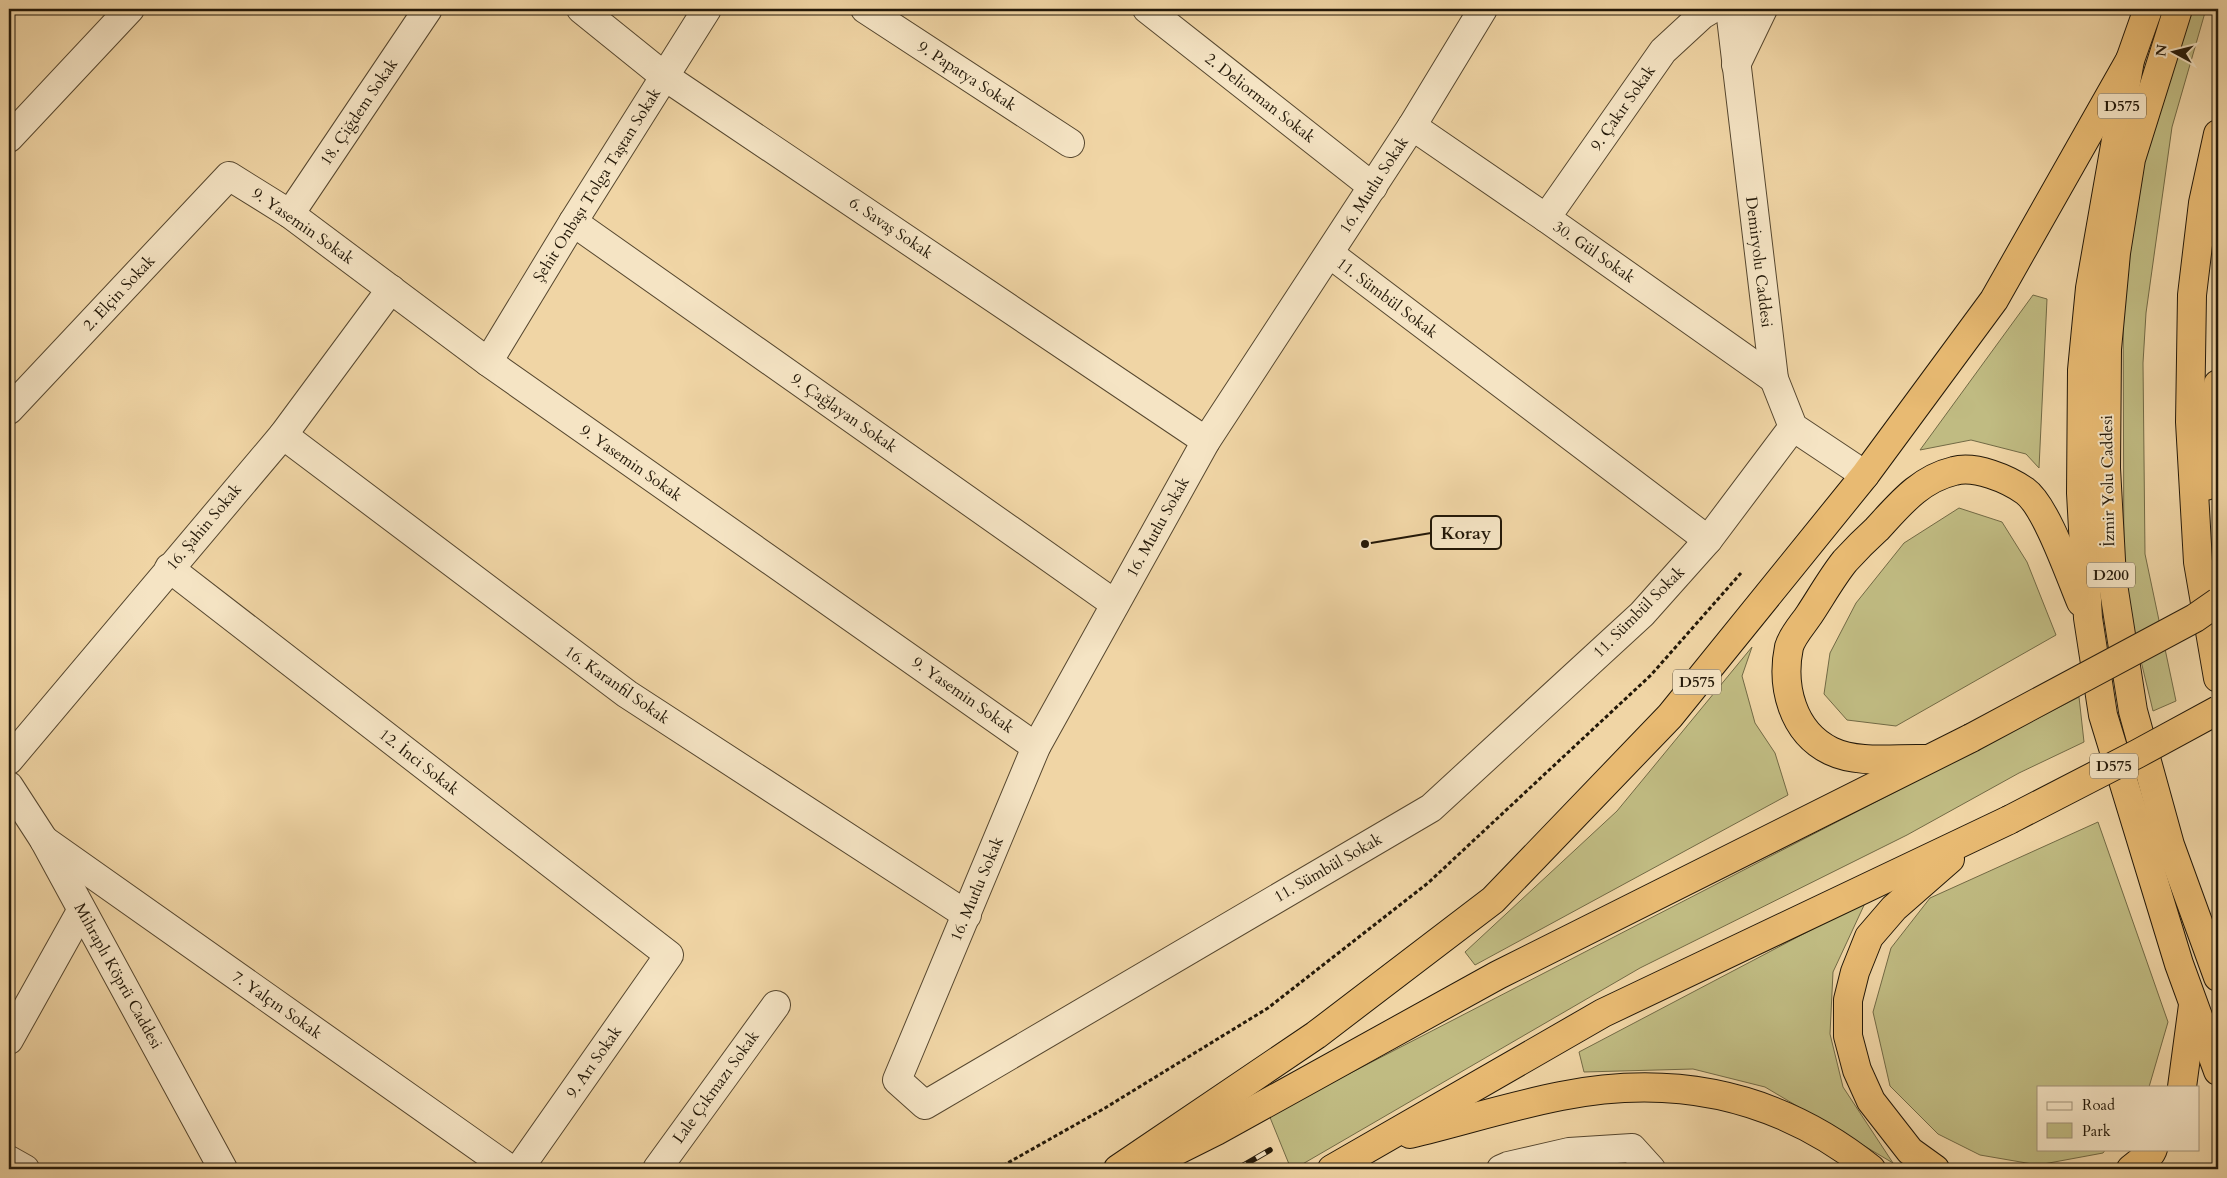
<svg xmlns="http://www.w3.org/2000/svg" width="2227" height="1178" font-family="Cardo,serif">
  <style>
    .green { fill: #c0bb82; stroke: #726a45 }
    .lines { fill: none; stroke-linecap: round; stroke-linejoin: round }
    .street-casing { stroke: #56472f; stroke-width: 30 }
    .highway-casing { stroke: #231808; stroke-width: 30 }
    .path { stroke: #231808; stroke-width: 3; stroke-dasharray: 4 2.5; stroke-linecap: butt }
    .street { stroke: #f5e4c4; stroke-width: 28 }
    .highway { stroke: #e8ba72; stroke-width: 28 }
    .rail-casing { stroke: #231808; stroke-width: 5.5 }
    .rail { stroke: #f5e4c4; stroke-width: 4; stroke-dasharray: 11; stroke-linecap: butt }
    .highway-bridge-casing { stroke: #231808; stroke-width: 30; stroke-linecap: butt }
    .highway-bridge { stroke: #e8ba72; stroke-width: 28 }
    .labels { text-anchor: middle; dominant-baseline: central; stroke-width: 4; stroke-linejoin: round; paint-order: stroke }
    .shield { fill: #f5e4c4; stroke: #625540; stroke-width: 1 }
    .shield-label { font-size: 15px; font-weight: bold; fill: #231808 }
    .street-label { font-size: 16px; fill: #231808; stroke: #f5e4c4 }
    .leader { fill: none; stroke: #231808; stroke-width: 2 }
    .callout-dot { fill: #231808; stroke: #f5e4c4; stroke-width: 2 }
    .callout { fill: #f5e4c4; stroke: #231808; stroke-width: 2 }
    .callout-label { font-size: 18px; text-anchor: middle; font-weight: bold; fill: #231808 }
  </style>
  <rect width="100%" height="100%" fill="#f0d5a5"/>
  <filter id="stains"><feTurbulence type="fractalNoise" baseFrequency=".004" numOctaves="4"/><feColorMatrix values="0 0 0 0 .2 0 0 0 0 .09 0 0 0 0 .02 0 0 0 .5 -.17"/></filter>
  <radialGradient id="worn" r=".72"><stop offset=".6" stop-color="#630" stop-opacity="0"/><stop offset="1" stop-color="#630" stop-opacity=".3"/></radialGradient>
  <g class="green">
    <path d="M2186 9H2206L2172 127 2146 313 2143 363 2145 554 2176 701 2153 711 2124 590 2123 280 2157 92Z"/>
    <path d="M2033 295 2047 299 2039 468 2026 454 1971 440 1920 450Z"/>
    <path d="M1959 508 2002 522 2027 562 2056 635 1896 726 1847 720 1824 694 1830 653 1856 603 1904 543Z"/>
    <path d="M1752 647 1742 676 1755 723 1775 753 1788 795 1475 965 1465 952 1617 811Z"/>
    <path d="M2079 697 2084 742 2019 773 1907 835 1640 968 1294 1169H1291L1269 1115Z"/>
    <path d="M2098 822 2168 1022 2149 1087H2038V1149H2106L2103 1153 2038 1165 1980 1155 1938 1134 1890 1086 1873 1012 1891 948 1930 898Z"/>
    <path d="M1866 901 1833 972 1830 1034 1843 1087 1893 1163 1765 1087 1693 1069 1584 1072 1579 1052Z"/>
  </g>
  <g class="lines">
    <g class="street-casing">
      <g id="street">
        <path d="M581 9 664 76 1206 441"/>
        <path d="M865 9 1070 143"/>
        <path d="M1147 9 1373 187"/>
        <path d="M1483 9 1412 126 1206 441 1036 747 897 1080 925 1105 1431 808 1642 614 1708 540 1793 427"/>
        <path d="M1730 9 1774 379 1793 427 1865 475"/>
        <path d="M1736 65 1763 9"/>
        <path d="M1412 126 1546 218 1774 379"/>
        <path d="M9 138 130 9"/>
        <path d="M290 214 428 9"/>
        <path d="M1546 218 1663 51 1702 15 1712 9"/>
        <path d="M573 222 1115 604"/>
        <path d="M1330 254 1708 540"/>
        <path d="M488 362 573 222 707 9"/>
        <path d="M9 410 229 176 290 214 488 362 1036 747"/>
        <path d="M283 435 627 694 967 915"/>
        <path d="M169 568 669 955 519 1169"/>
        <path d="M9 760 283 435 391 289"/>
        <path d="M9 786 44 840 223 1169"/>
        <path d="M44 840 510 1169"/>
        <path d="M9 1040 81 911"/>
        <path d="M9 1160 25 1169"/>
        <path d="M657 1169 776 1005"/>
        <path d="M1501 1169 1508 1166 1569 1152 1632 1148 1651 1169"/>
      </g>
    </g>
    <g class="highway-casing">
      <g id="highway">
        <path d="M2148 9 2130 60 2090 288 2082 370 2081 493 2088 618 2103 715 2179 964 2218 1071"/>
        <path d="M2178 9 2131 159 2116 253 2107 349 2106 468 2112 578 2133 711 2170 845 2218 977"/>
        <path d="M2218 134 2203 203 2192 295 2190 422 2198 562 2218 678"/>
        <path d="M2206 486 2218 384"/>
        <path d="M1924 759C1895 758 1858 764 1831 751 1792 732 1781 686 1789 647 1792 636 1803 624 1809 615 1821 597 1832 577 1845 561 1855 550 1866 539 1877 529 1900 504 1920 479 1954 471 1975 465 2008 479 2025 491 2046 506 2070 576 2081 602"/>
        <path d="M2182 1087 2193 1005"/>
        <path d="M1410 1134C1460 1122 1510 1106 1561 1096 1676 1073 1780 1096 1871 1169"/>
        <path d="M1154 1162 1216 1131 1498 975 1971 738"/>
        <path d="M1118 1169 1316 1035 1493 900 1670 716 1865 475 1994 300 2130 60"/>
        <path d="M1332 1169 1603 1013 2009 820"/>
        <path d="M1935 1169 1910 1151 1871 1101 1857 1070 1848 1036V1000L1855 972 1869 937 1894 908 1950 859"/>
        <path d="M2131 1169 2151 1153 2153 1149"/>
      </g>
    </g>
    <path class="path" d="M997 1169 1105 1108 1268 1008 1428 883 1651 675 1741 573"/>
    <use href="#street" class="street"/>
    <use href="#highway" class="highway"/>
    <g class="rail-casing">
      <g id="rail">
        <path d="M1237 1169 1270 1150"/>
        <path d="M1274 1169 1276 1168"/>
      </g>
    </g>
    <use href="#rail" class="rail"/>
    <g class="highway-bridge-casing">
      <g id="highway-bridge">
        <path d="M1971 738 2195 618 2218 602"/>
        <path d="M2009 820 2137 754 2218 710"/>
      </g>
    </g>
    <use href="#highway-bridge" class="highway-bridge"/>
  </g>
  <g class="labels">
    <g class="shield">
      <rect x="2098" y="93.5" width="48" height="25" rx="4"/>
      <rect x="2087" y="562.5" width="48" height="25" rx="4"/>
      <rect x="1673" y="669.5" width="48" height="25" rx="4"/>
      <rect x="2090" y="753.5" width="48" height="25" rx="4"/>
    </g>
    <g class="shield-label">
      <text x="2122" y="106">D575</text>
      <text x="2111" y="575">D200</text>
      <text x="1697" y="682">D575</text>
      <text x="2114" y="766">D575</text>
    </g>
    <g class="street-label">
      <text transform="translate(967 76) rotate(33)">9. Papatya Sokak</text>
      <text transform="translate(1260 98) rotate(38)">2. Deliorman Sokak</text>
      <text transform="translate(1623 108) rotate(-55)">9. Çakır Sokak</text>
      <text transform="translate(359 112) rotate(-56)">18. Çiğdem Sokak</text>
      <text transform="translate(597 185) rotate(-58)">Şehit Onbaşı Tolga Taştan Sokak</text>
      <text transform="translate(1374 185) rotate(-57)">16. Mutlu Sokak</text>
      <text transform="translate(303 226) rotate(35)">9. Yasemin Sokak</text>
      <text transform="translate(891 228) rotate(34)">6. Savaş Sokak</text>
      <text transform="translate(1594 252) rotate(35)">30. Gül Sokak</text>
      <text transform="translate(1759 262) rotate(83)">Demiryolu Caddesi</text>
      <text transform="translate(119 293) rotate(-47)">2. Elçin Sokak</text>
      <text transform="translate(1387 298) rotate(37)">11. Sümbül Sokak</text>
      <text transform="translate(844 413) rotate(35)">9. Çağlayan Sokak</text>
      <text transform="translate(631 463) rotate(35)">9. Yasemin Sokak</text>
      <text transform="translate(2108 481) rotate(-91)">İzmir Yolu Caddesi</text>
      <text transform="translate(204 527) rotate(-50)">16. Şahin Sokak</text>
      <text transform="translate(1158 527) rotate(-61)">16. Mutlu Sokak</text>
      <text transform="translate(1639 612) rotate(-45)">11. Sümbül Sokak</text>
      <text transform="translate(617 685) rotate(35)">16. Karanfil Sokak</text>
      <text transform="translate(963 695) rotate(35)">9. Yasemin Sokak</text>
      <text transform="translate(419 762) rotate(38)">12. İnci Sokak</text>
      <text transform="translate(1328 868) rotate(-30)">11. Sümbül Sokak</text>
      <text transform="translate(977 889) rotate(-67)">16. Mutlu Sokak</text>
      <text transform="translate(118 976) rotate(61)">Mihraplı Köprü Caddesi</text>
      <text transform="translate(277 1005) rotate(35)">7. Yalçın Sokak</text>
      <text transform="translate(594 1062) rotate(-55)">9. Arı Sokak</text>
      <text transform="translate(716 1087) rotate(-54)">Lale Çıkmazı Sokak</text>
    </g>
  </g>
  <path class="leader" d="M1365 544L1431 533"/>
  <circle class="callout-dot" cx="1365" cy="544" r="5"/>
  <rect class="callout" x="1431" y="516" width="70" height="33" rx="5"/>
  <g class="callout-label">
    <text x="1466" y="539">Koray</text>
  </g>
  <rect width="2227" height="1178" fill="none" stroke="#f0d5a5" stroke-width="30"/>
  <rect x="10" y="10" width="2207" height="1158" fill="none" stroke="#231808" stroke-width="2.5"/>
  <rect x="15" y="15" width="2197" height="1148" fill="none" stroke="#231808"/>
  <rect x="2037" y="1086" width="162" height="65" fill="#f5e4c4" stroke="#a19279"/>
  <rect x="2047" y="1102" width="25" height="8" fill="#f5e4c4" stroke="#a19279"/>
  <text x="2082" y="1110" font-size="15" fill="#231808">Road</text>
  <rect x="2047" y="1123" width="25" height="15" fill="#c0bb82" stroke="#a19279"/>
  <text x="2082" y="1136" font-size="15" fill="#231808">Park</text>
  <g transform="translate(2174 52) rotate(277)" stroke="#f5e4c4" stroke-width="4" paint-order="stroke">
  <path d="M0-4L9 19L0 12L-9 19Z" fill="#231808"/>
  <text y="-8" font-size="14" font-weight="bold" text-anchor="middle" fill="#231808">N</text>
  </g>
  <rect width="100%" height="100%" filter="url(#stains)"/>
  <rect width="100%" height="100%" fill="url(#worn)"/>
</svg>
